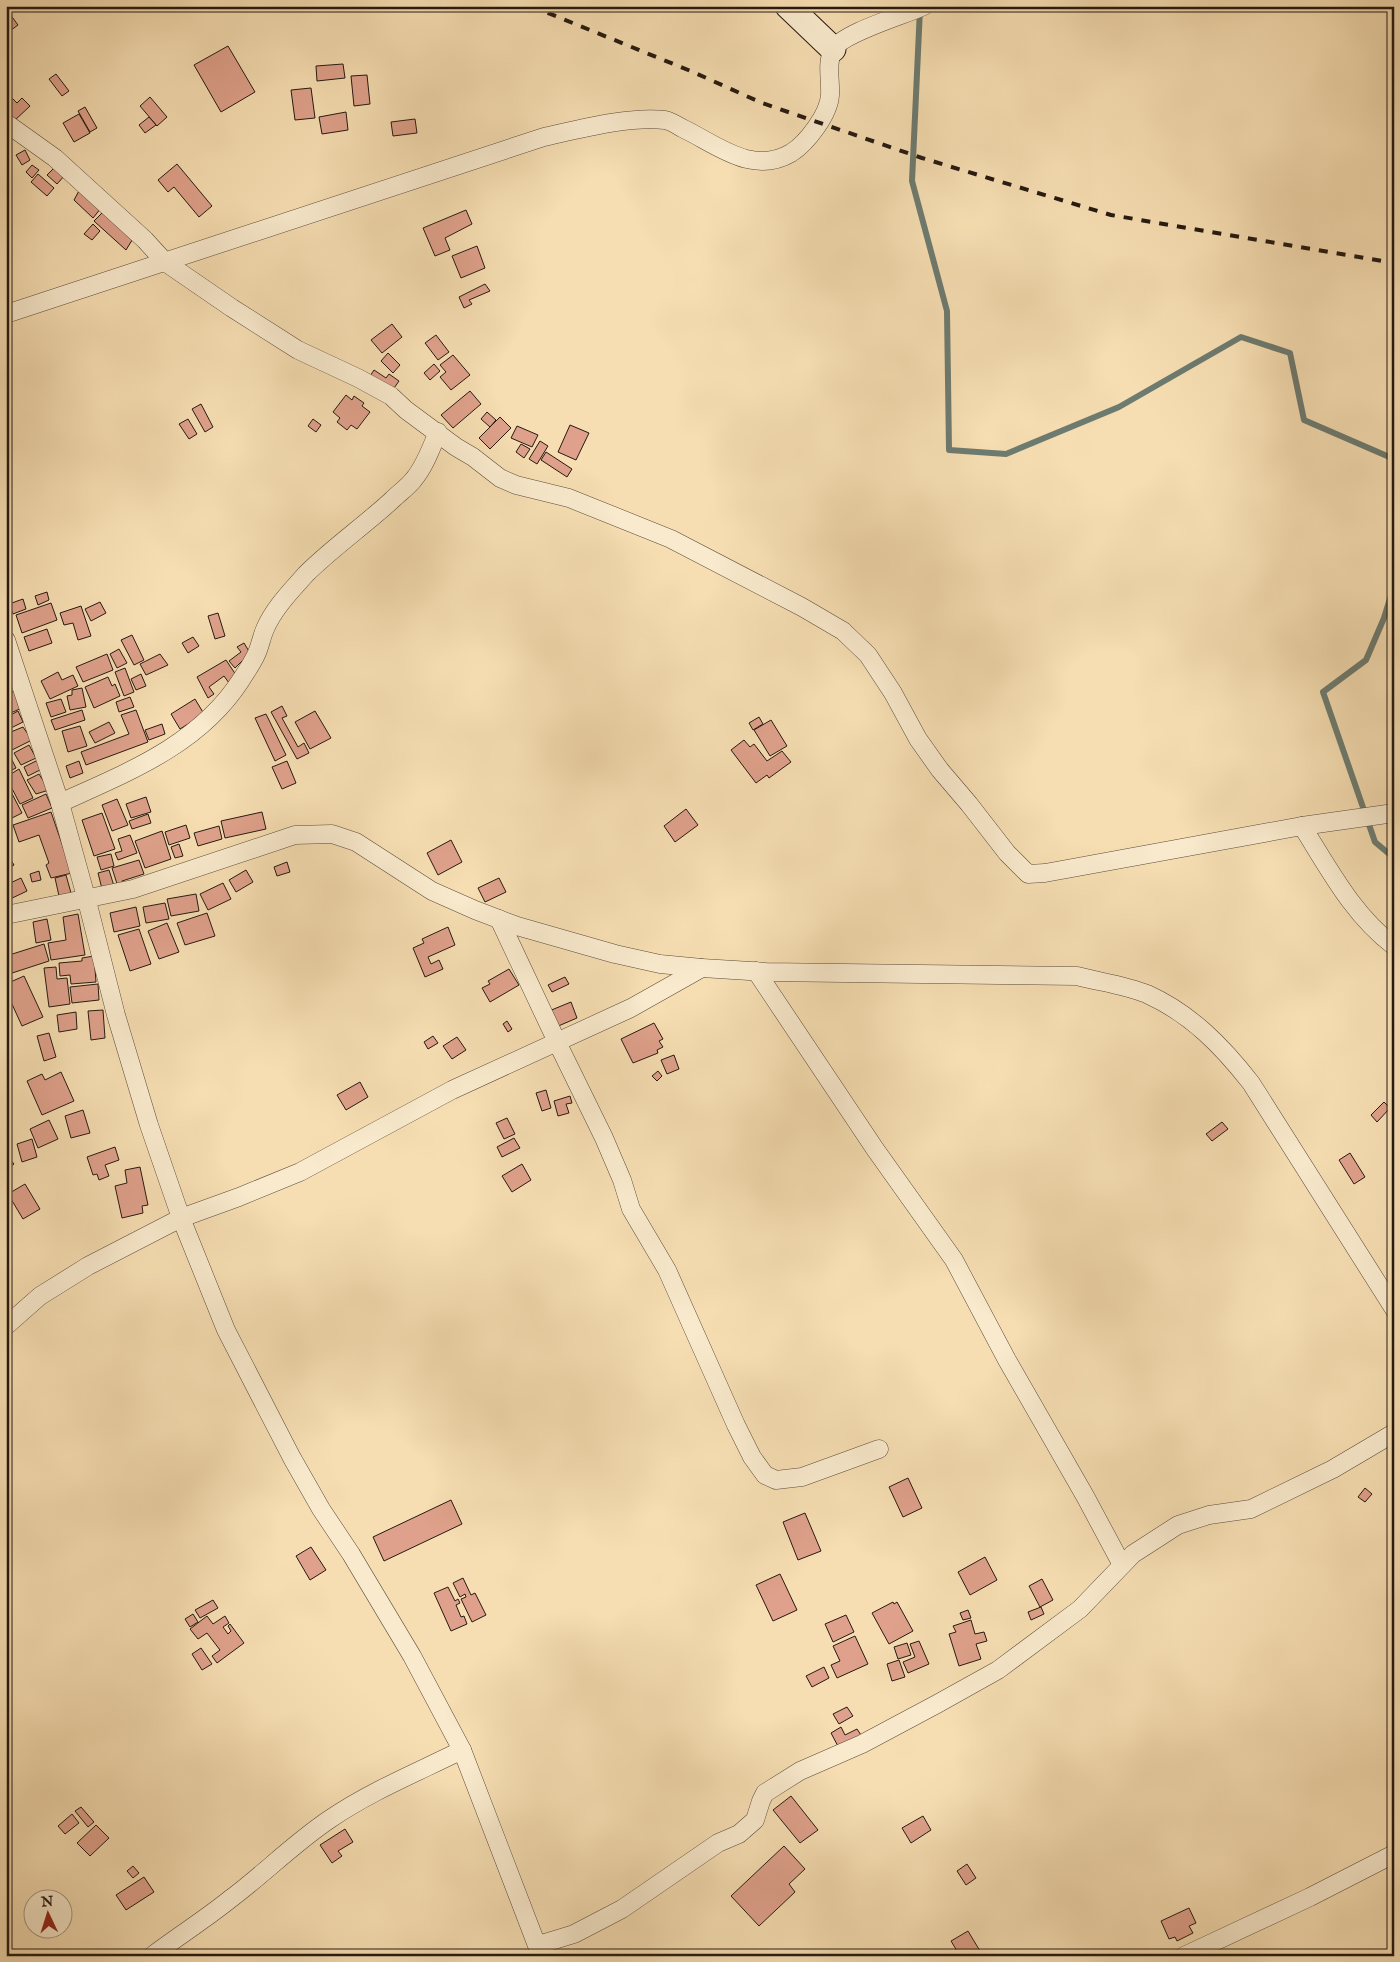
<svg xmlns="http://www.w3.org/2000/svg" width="1400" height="1962" font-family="'IM FELL English',serif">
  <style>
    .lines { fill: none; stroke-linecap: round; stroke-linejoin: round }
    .stream { stroke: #6d7b70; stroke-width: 6 }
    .building { fill: #dfa18b; stroke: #261911 }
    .street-casing { stroke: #5a4a39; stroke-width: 19 }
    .secondary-casing { stroke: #261911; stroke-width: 27 }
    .street { stroke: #f9eacd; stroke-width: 18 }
    .secondary { stroke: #f9eacd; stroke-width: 25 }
    .rail { stroke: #261911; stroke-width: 4; stroke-dasharray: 9 9; stroke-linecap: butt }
  </style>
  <rect width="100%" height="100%" fill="#f6deb2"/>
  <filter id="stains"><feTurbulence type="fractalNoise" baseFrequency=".004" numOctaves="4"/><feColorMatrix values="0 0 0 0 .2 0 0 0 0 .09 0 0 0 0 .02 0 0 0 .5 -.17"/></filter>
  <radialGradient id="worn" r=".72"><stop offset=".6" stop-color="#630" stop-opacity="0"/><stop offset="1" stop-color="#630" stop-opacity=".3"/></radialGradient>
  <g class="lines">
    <g class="stream">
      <path d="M920 9 912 181 947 311 949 450 1006 454 1119 407 1241 337 1290 353 1304 420 1394 459"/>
      <path d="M1394 586 1384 618 1366 660 1323 692 1375 842 1394 858"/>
    </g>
  </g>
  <g class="building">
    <path d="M7 10 18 25 6 34V11Z"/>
    <path d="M228 46 255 92 221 112 194 65Z"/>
    <path d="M343 64 345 78 317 81 316 66Z"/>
    <path d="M56 74 69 91 62 96 49 79Z"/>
    <path d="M367 75 370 104 354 106 351 76Z"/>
    <path d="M311 88 315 118 295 120 291 90Z"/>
    <path d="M8 94 17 103 22 98 30 106 14 121 6 112V96Z"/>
    <path d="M150 97 167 117 157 126 140 106Z"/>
    <path d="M85 107 97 128 90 132 78 111Z"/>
    <path d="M346 112 348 130 322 134 319 117Z"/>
    <path d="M79 114 90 133 74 142 63 123Z"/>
    <path d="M149 117 156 125 145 133 139 125Z"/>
    <path d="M415 119 417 133 393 136 391 122Z"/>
    <path d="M25 150 30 160 22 165 16 155Z"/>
    <path d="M177 164 212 206 199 217 174 187 168 192 158 180Z"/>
    <path d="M32 165 39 170 32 178 26 172Z"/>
    <path d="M55 167 65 175 57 184 47 175Z"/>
    <path d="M38 174 54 188 47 196 31 182Z"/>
    <path d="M80 189 101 208 93 218 74 200Z"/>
    <path d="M105 210 134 237 126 250 94 221Z"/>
    <path d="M466 210 472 224 445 238 450 250 435 256 423 228Z"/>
    <path d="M93 224 100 231 92 240 84 234Z"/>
    <path d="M477 246 485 268 461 278 452 256Z"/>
    <path d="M485 284 490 291 469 300 472 304 464 308 459 297Z"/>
    <path d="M392 324 402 337 382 353 371 340Z"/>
    <path d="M436 335 449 352 438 360 425 343Z"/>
    <path d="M388 353 400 365 393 373 381 361Z"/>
    <path d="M453 355 470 375 451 390 440 377 446 372 440 365Z"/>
    <path d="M434 364 440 371 430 380 424 373Z"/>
    <path d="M374 370 386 378 389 374 399 381 392 391 370 376Z"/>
    <path d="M470 391 481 404 453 428 441 415Z"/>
    <path d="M346 395 352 400 354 396 364 403 362 406 370 412 357 429 351 425 347 430 337 422 340 418 333 412Z"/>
    <path d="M201 404 213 427 205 432 192 409Z"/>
    <path d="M487 412 496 420 490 427 481 419Z"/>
    <path d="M500 417 511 428 490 449 479 438Z"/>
    <path d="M188 419 197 434 189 439 179 424Z"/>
    <path d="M313 419 321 425 316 432 308 426Z"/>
    <path d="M570 425 589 433 576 460 558 452Z"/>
    <path d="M517 426 538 435 532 447 511 438Z"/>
    <path d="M540 441 548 446 537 464 529 459Z"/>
    <path d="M521 444 530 449 524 458 516 452Z"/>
    <path d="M546 452 572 469 567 477 541 460Z"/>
    <path d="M47 592 49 600 38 605 35 596Z"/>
    <path d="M23 599 26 609 13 614 9 604Z"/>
    <path d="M100 602 106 613 91 621 85 609Z"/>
    <path d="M51 603 57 620 22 633 16 615Z"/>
    <path d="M81 606 91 636 78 640 73 623 64 625 60 613Z"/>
    <path d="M218 613 225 636 215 639 208 616Z"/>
    <path d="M47 629 52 643 29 651 24 637Z"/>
    <path d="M132 635 144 660 134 665 121 640Z"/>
    <path d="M193 637 199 646 188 653 182 643Z"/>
    <path d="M244 643 250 653 235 668 229 661 241 652 237 647Z"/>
    <path d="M119 649 127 663 117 668 110 654Z"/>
    <path d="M107 654 113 670 83 682 76 667Z"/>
    <path d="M160 654 168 665 146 675 140 664Z"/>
    <path d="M226 660 238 678 229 683 224 676 209 687 214 694 208 698 197 677Z"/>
    <path d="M125 668 134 692 124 696 115 672Z"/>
    <path d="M58 672 62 680 73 675 78 686 50 699 41 681Z"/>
    <path d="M141 674 146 686 136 690 131 679Z"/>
    <path d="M108 677 112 686 115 684 120 696 94 708 85 687Z"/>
    <path d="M82 688 86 707 70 710 67 696 72 695V690Z"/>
    <path d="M14 691 22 708 6 715V695Z"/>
    <path d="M130 697 134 707 119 712 116 702Z"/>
    <path d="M61 699 66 712 51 717 46 703Z"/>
    <path d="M195 699 204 714 180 729 171 714Z"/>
    <path d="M282 706 287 716 282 718 298 747 304 743 309 753 297 759 271 712Z"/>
    <path d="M82 710 85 720 55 730 51 720Z"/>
    <path d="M136 710 148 742 86 765 81 752 129 734 121 715Z"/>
    <path d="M18 711 23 722 11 728 7 717Z"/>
    <path d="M315 711 331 738 310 749 295 722Z"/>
    <path d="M266 714 286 755 275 761 255 718Z"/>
    <path d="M759 717 763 724 753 730 749 723Z"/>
    <path d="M771 720 787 746 770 756 754 730Z"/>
    <path d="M109 722 115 733 95 743 89 732Z"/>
    <path d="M162 724 165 734 149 740 145 730Z"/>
    <path d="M80 726 87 746 68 752 62 731Z"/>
    <path d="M23 727 32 740 6 753V734Z"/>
    <path d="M744 740 750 747 754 744 767 761 782 751 791 762 769 778 767 775 756 783 731 750Z"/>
    <path d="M29 745 36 758 21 765 14 753Z"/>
    <path d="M9 754 16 768 6 773V756Z"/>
    <path d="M38 760 42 769 28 776 24 767Z"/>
    <path d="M79 761 83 773 70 778 66 766Z"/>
    <path d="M287 761 296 783 282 789 272 767Z"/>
    <path d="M19 769 33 798 20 804 6 777Z"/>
    <path d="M39 774 49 790 36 794 27 780Z"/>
    <path d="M6 782 22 813 6 821Z"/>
    <path d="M46 794 52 808 28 818 22 805Z"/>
    <path d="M146 797 151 812 131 818 126 804Z"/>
    <path d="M117 799 128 825 112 831 102 805Z"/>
    <path d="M686 809 698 825 675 842 664 826Z"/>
    <path d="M51 812 72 873 51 878 46 865 49 863 39 835 19 842 13 825Z"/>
    <path d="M262 812 266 829 225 838 221 821Z"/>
    <path d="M102 813 115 849 94 856 82 820Z"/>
    <path d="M148 814 151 823 132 829 129 821Z"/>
    <path d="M186 825 190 838 169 845 165 832Z"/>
    <path d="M219 826 222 839 198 846 194 833Z"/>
    <path d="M162 831 171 859 145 868 135 841Z"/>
    <path d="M130 835 137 853 118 860 115 853 122 851 118 839Z"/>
    <path d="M451 840 462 862 438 875 427 853Z"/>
    <path d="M179 844 183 856 175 858 171 847Z"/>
    <path d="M6 852 14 865 6 870Z"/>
    <path d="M111 854 114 866 101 870 97 857Z"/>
    <path d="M139 860 144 874 122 881 123 885 118 887 112 868Z"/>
    <path d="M287 862 290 872 277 876 274 867Z"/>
    <path d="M109 870 114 886 102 889 98 873Z"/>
    <path d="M246 870 253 882 236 892 229 880Z"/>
    <path d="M39 871 41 880 32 882 30 874Z"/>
    <path d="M66 875 71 893 59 896 55 878Z"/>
    <path d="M21 878 27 891 6 901V885Z"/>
    <path d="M499 878 506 892 485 902 478 888Z"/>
    <path d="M223 883 231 899 208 910 200 894Z"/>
    <path d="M196 894 199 911 171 916 167 899Z"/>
    <path d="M165 903 169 919 146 923 143 907Z"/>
    <path d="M136 907 140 926 114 932 110 913Z"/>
    <path d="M207 913 215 936 185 945 177 923Z"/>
    <path d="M78 914 85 955 51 960 48 943 66 940 63 917Z"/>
    <path d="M47 919 51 940 36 943 33 922Z"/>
    <path d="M167 923 179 952 159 959 148 931Z"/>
    <path d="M448 927 455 945 428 957 431 964 439 960 443 969 425 977 413 948 424 943 422 939Z"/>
    <path d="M139 929 151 964 130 971 118 935Z"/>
    <path d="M44 944 49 961 6 975V956Z"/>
    <path d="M94 956 96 982 71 984 70 975 60 976 59 963 82 961V958Z"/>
    <path d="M56 967 57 979 67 978 70 1004 49 1007 44 968Z"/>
    <path d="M509 969 519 985 490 1002 482 988 490 984 488 981Z"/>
    <path d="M24 976 43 1017 22 1026 6 991V984Z"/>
    <path d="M565 977 569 984 552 992 548 985Z"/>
    <path d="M98 984 99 1000 72 1003 70 987Z"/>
    <path d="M571 1002 577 1018 556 1027 549 1011Z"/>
    <path d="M103 1010 105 1038 91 1040 88 1011Z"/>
    <path d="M76 1012 77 1029 59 1032 57 1015Z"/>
    <path d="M507 1021 512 1029 508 1032 503 1024Z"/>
    <path d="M654 1023 663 1039 659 1041 663 1047 657 1050 658 1053 633 1063 621 1039Z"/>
    <path d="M49 1033 56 1057 44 1061 37 1036Z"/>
    <path d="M433 1036 438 1043 428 1049 424 1042Z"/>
    <path d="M457 1037 466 1050 452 1059 443 1046Z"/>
    <path d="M674 1055 679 1069 667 1074 661 1060Z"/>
    <path d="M658 1071 662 1076 657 1081 652 1076Z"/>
    <path d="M61 1072 74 1101 42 1115 27 1081 42 1074 45 1080Z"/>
    <path d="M360 1082 368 1097 346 1110 337 1095Z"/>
    <path d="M546 1090 551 1108 542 1111 536 1093Z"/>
    <path d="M570 1096 572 1103 566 1104 569 1113 558 1116 554 1101Z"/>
    <path d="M1384 1102 1390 1108 1377 1122 1371 1115Z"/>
    <path d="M83 1110 90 1133 71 1138 65 1116Z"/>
    <path d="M507 1118 515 1134 504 1139 496 1123Z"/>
    <path d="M49 1120 58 1139 38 1148 30 1129Z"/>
    <path d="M1222 1122 1228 1129 1212 1141 1206 1134Z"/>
    <path d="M514 1138 520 1148 502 1157 497 1147Z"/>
    <path d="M32 1139 37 1157 22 1162 17 1144Z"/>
    <path d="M115 1147 119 1160 105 1165 109 1176 99 1180 97 1174 93 1175 87 1157Z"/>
    <path d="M1350 1153 1365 1177 1354 1184 1339 1160Z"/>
    <path d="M6 1154 14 1164 6 1170Z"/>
    <path d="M522 1164 531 1180 512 1192 502 1176Z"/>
    <path d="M140 1167 148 1205 142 1206 143 1213 122 1218 115 1186 127 1183 125 1170Z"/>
    <path d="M25 1184 40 1209 23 1219 8 1194Z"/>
    <path d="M908 1478 922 1508 903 1517 889 1487Z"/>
    <path d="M1365 1488 1372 1494 1365 1502 1358 1497Z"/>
    <path d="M451 1500 462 1524 384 1561 373 1537Z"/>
    <path d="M805 1513 821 1551 798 1560 783 1522Z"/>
    <path d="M311 1547 326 1570 310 1580 296 1556Z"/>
    <path d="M985 1557 997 1580 970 1595 958 1572Z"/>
    <path d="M780 1574 797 1610 773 1621 756 1585Z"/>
    <path d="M463 1578 471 1595 475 1593 486 1615 472 1622 461 1599 466 1597 465 1594 460 1597 453 1583Z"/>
    <path d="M1042 1579 1053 1600 1040 1607 1029 1586Z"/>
    <path d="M448 1587 455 1601 458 1599 460 1603 456 1605 461 1617 464 1616 467 1624 451 1631 434 1593Z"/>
    <path d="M213 1600 218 1608 200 1618 195 1610Z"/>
    <path d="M893 1602 894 1604 897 1602 913 1631 889 1644 872 1613Z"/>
    <path d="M1041 1607 1044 1614 1031 1620 1028 1612Z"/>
    <path d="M968 1610 971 1618 963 1620 960 1613Z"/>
    <path d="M193 1614 198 1622 190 1627 185 1619Z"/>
    <path d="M846 1615 854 1632 833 1642 825 1624Z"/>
    <path d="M207 1616 213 1624 225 1616 229 1623 223 1627 228 1634 231 1631 228 1626 230 1624 244 1643 217 1663 212 1656 220 1650 207 1633 198 1639 190 1629Z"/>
    <path d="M971 1620 975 1634 984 1632 987 1641 976 1644 981 1659 959 1666 949 1634 956 1632 953 1626Z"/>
    <path d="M855 1636 868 1664 837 1678 831 1665 840 1661 833 1646Z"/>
    <path d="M919 1641 929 1664 908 1673 903 1662 915 1657 910 1644Z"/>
    <path d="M907 1643 911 1655 898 1659 894 1647Z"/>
    <path d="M201 1648 212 1664 202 1670 192 1654Z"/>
    <path d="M899 1660 905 1677 892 1681 887 1664Z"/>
    <path d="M824 1667 829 1678 812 1687 806 1676Z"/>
    <path d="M847 1707 853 1716 839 1724 833 1714Z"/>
    <path d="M841 1727 845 1735 857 1729 863 1738 840 1750 831 1733Z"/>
    <path d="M791 1796 818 1830 800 1843 773 1810Z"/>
    <path d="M81 1807 94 1822 88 1827 75 1811Z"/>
    <path d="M72 1814 79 1823 65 1834 58 1826Z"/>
    <path d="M923 1816 931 1830 911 1843 902 1828Z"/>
    <path d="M96 1825 109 1838 90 1856 77 1843Z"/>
    <path d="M345 1829 353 1842 338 1851 342 1856 332 1863 320 1845Z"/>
    <path d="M784 1846 805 1869 789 1884 795 1892 759 1926 731 1896Z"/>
    <path d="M967 1864 976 1878 966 1885 957 1871Z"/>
    <path d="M133 1866 139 1873 133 1878 127 1871Z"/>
    <path d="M144 1877 154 1892 126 1910 116 1895Z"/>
    <path d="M1189 1908 1196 1923 1189 1926 1193 1933 1177 1941 1175 1937 1169 1939 1161 1921Z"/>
    <path d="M968 1931 983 1956H960L951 1941Z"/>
  </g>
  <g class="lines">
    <g class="street-casing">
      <g id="street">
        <path d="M6 123 55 158 145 240 165 262 232 308 298 350 358 378 391 396 406 410 456 447 473 457 500 478 516 485 569 498 671 539 802 607 843 631 868 655 893 693 918 739 940 770 969 804 1007 853 1028 874 1045 873 1302 826 1394 813"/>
        <path d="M6 314 544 137C580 129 629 116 665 120 670 121 677 125 682 128 716 144 752 176 791 153 807 143 829 114 830 95 831 81 826 63 833 50 841 33 905 15 924 6"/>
        <path d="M6 640 60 803 86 897 116 1015 149 1125 181 1218 226 1330 292 1458 321 1509 351 1554 412 1656 462 1750 541 1956"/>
        <path d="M60 803C128 772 199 745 241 680 246 672 251 665 255 657 260 648 261 638 265 629 274 608 291 591 306 574 332 548 365 525 392 500 399 493 408 487 414 479 425 466 431 448 438 432"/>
        <path d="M1302 826C1329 869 1353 915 1394 946"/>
        <path d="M6 915 133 889 295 835 332 834 356 842 432 891 475 910 517 926 615 954 660 964 702 968 766 972 1077 976C1100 982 1125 985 1147 994 1191 1014 1222 1046 1251 1083L1394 1309"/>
        <path d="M499 919 557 1042 604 1138 622 1180 631 1209 667 1270 736 1425 752 1457 765 1475 776 1480 802 1477 879 1449"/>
        <path d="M756 971 875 1149 954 1260 1007 1360 1085 1496 1122 1565"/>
        <path d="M6 1326 40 1296 88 1266 181 1218 239 1197 300 1172 452 1090 631 1008 702 968"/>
        <path d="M538 1945 574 1934 622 1909 718 1843 739 1834 755 1820 761 1801 765 1793 773 1788 800 1771 862 1744 937 1704 998 1670 1080 1609 1133 1554 1178 1525 1209 1515 1251 1509 1333 1469 1394 1433"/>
        <path d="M152 1956C177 1937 204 1920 229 1900 264 1874 294 1843 330 1819 371 1791 418 1772 462 1750"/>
        <path d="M1184 1956 1310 1897 1394 1854"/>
      </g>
    </g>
    <g class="secondary-casing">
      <path id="secondary" d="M788 6 833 49"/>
    </g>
    <use href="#street" class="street"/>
    <use href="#secondary" class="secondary"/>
    <path class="rail" d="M531 6 693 72 762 103 922 158 1111 215 1394 263"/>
  </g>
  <rect width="1400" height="1962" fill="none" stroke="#f6deb2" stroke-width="25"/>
  <rect x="8" y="8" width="1385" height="1947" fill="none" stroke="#261911" stroke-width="2.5"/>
  <rect x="12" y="12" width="1375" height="1937" fill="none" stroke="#261911"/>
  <g transform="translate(48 1914) rotate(356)"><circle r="24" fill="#f9eacd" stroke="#a59682"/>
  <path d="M0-4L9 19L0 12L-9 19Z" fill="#8f2418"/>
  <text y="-8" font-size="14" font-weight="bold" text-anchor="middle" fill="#261911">N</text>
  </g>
  <rect width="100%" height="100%" filter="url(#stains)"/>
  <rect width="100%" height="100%" fill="url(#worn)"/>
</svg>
